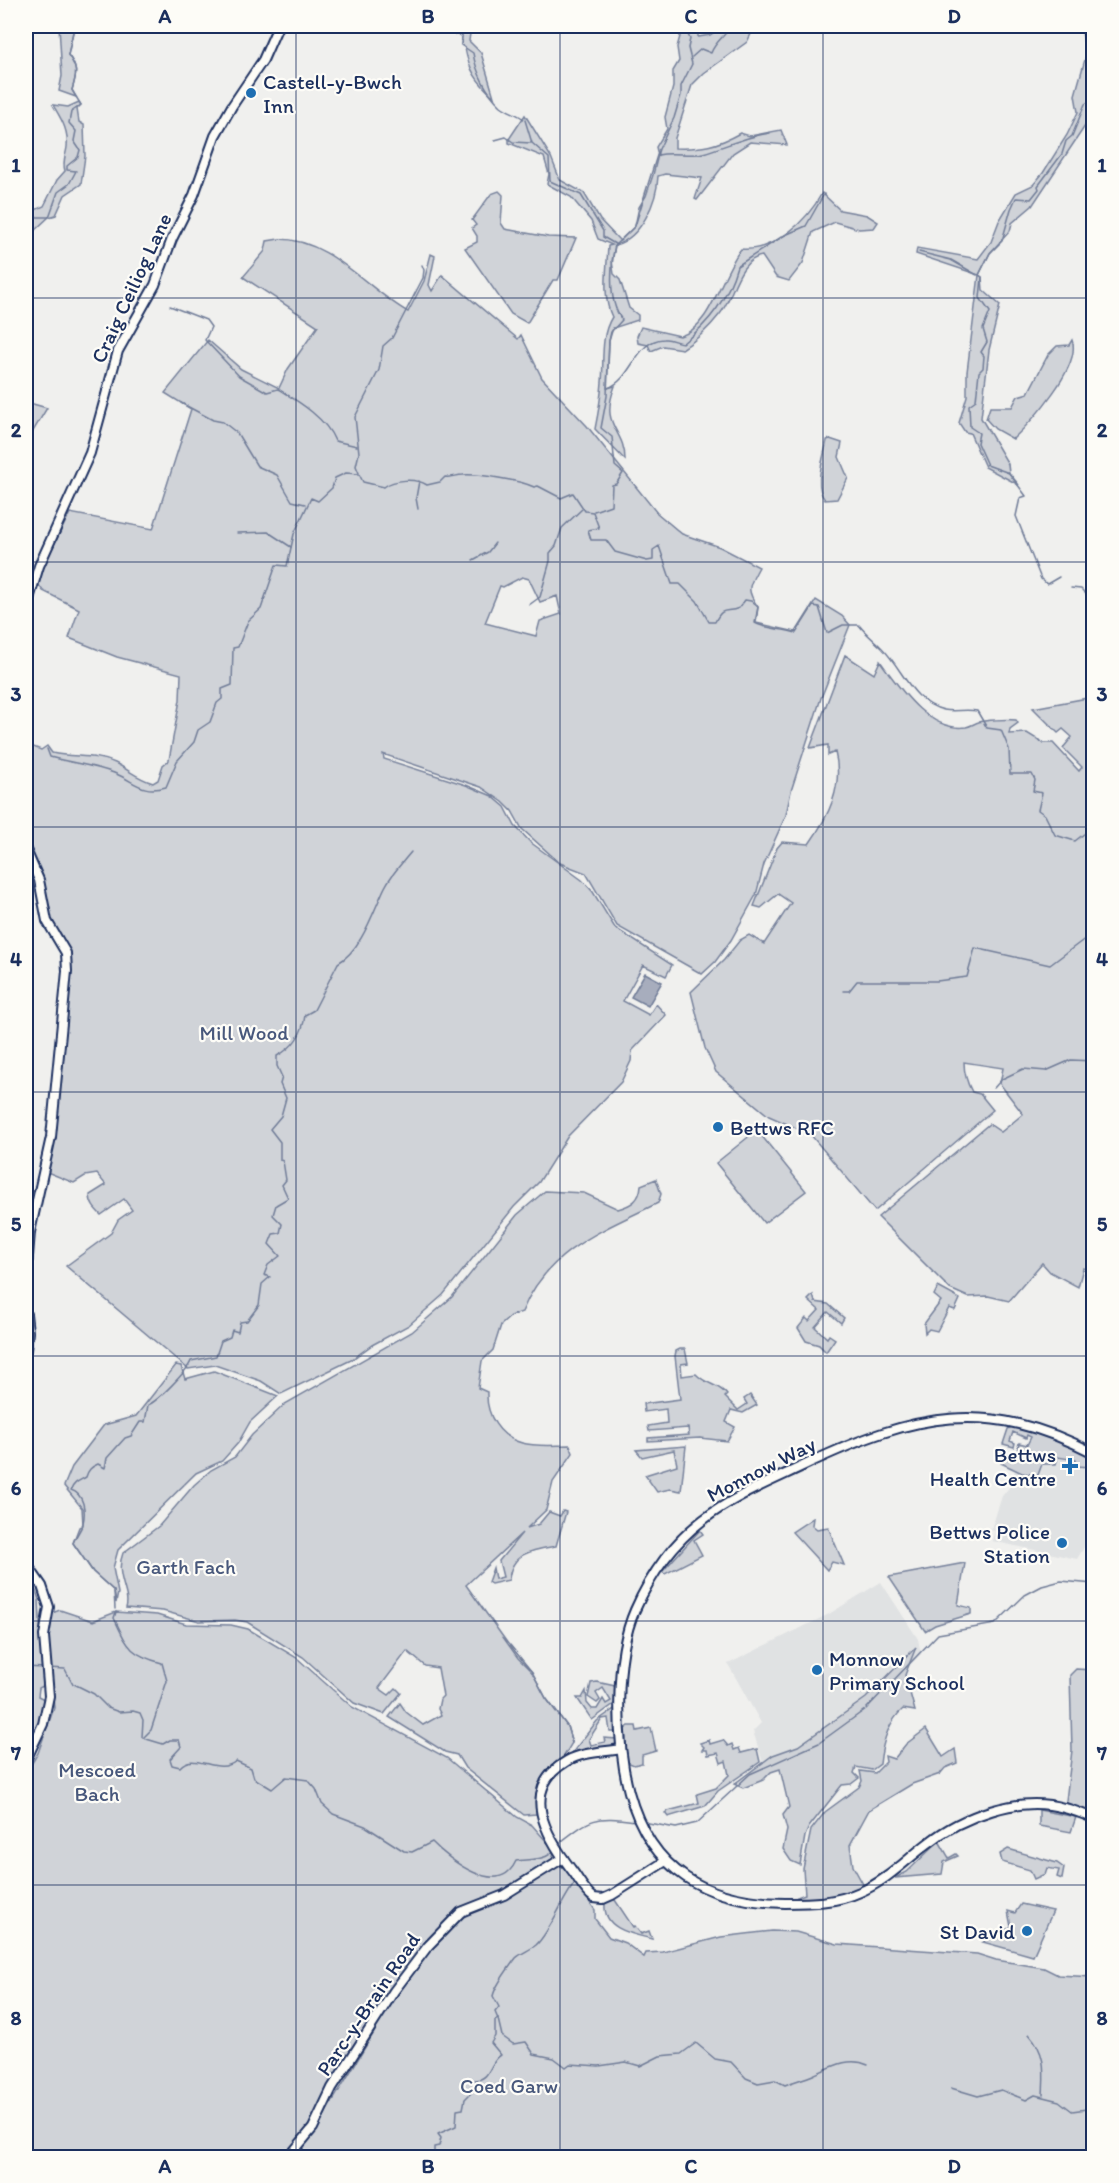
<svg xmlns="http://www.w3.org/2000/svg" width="1119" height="2183" font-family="Itim,sans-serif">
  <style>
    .built { fill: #e0e2e3 }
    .green { fill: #d0d3d8; stroke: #76819b; stroke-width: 1.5; fill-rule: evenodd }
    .water { fill: #a7adbd; stroke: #6f7b97; stroke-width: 1.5 }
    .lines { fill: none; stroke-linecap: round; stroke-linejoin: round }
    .stream { stroke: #6f7b97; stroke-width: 1.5 }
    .secondary-casing { stroke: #1b2f5e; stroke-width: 12 }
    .secondary { stroke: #fdfcf7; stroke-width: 8 }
    .grid { fill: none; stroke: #1b2f5e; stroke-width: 1.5; stroke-opacity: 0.55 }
    .poi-dot { fill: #1f6fb2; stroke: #fdfcf7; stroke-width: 2 }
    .labels { text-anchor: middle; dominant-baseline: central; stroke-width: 4.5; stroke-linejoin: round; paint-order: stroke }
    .poi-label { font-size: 21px; fill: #1b2f5e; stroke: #fdfcf7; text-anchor: start }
    .street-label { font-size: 21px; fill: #1b2f5e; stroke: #fdfcf7 }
    .park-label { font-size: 21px; fill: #48587c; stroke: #fdfcf7 }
    .neatline { fill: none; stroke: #1b2f5e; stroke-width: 2 }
    .grid-label { font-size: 20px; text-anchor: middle; font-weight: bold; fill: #1b2f5e }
  </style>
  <rect width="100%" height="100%" fill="#f0f0ee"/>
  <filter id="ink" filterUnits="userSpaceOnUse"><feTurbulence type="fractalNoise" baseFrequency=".0167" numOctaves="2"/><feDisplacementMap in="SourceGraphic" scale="12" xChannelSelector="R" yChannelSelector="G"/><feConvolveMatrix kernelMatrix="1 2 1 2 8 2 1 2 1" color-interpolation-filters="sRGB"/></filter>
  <g filter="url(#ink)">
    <g class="built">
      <path d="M1055 1434 1093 1453V1526L1092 1534 1077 1559 992 1541 995 1531 991 1530 1002 1496 1012 1484 1014 1472Z"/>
      <path d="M881 1582 918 1639 921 1654 866 1709 764 1766 753 1731 761 1723 728 1664 829 1614Z"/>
    </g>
    <g class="green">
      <path d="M59 26H81L73 32 68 55C78 68 77 74 72 90L76 97 59 91 62 76Z"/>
      <path d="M452 26H471L469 41 481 53 494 97C477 82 469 70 465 48L461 45 462 36 452 34Z"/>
      <path d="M683 26H698V37L710 35 723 26H755L747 42 704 73 692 85 675 138V148C701 149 717 146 740 133L750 136 781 130 787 145 750 142 733 153 697 200 695 199 702 178 665 174 658 176C657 202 641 238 615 245L612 261 614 274 620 280 629 308 638 315V320L613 328 609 341 607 388 615 386C599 428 625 428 625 460L595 429C598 414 601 398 602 382 604 360 600 336 612 317 602 297 607 269 608 246L612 245 598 239 591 221 571 197 547 184 549 174 544 157 509 143V139L525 115 551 157 560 180 584 193 600 220 620 241 635 226 639 207 646 196 653 175 658 155 656 147 667 129 665 117 673 87V71L679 61 677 47Z"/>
      <path d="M1081 26H1093V114L1032 206 1012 223 1010 231 990 253 979 275 982 277 983 290 1000 305 989 350 981 418 1008 464 1009 473 1019 485 985 467 970 433 965 432 959 423 967 396V372L979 275 916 254 917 248 978 259 991 242 999 221 1016 193 1033 185 1043 173 1067 135 1078 112 1075 95 1086 56Z"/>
      <path d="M79 102 81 105 77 109 79 122 84 125 85 156 81 184 65 195 56 215 49 217 34 231 26 223 35 210 44 206 57 180 65 171C62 161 66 156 67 147 69 130 61 119 53 105L68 107Z"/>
      <path d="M499 191 503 195 501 223 505 229 548 237 576 238 558 280H553L527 323 511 314 465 248 477 242V236L472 228 476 225 472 220 491 194Z"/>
      <path d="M822 193 840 210 867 215 878 222 874 228 859 229 835 222 813 232 803 263 789 281 776 277 762 256C737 260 734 297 720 314 709 328 697 340 682 349L663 346 651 351 648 345 638 343 637 336 641 327 680 336C711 328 722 272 741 249 774 252 807 221 822 193Z"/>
      <path d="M279 239C330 239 367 289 408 312L424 281 431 254 435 256 429 285 432 291 442 275 518 339 521 335 542 378 587 426 657 513 682 534 720 547 759 567C749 586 745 589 758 607L756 623 796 632 816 600 842 616 850 625 821 698 791 791 786 815 764 864 756 895 731 940 715 962 702 974 617 926 586 873 560 863 522 829 512 811 503 802 481 787 383 754 384 759 466 785 492 796 505 807 515 826 530 842 582 880 593 892 615 928 672 965 666 976 643 965 623 1001 649 1015 656 1004 666 1015 632 1051 631 1061 621 1082 568 1136 539 1182 514 1207 443 1295 409 1325 372 1345 351 1360 281 1394 261 1381 215 1365 188 1369 66 1266 111 1233 118 1220 132 1210 124 1199 101 1215C95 1209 90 1204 90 1195L106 1185 97 1174 85 1176 74 1183 47 1172 58 1073 65 1038 69 956 62 936 50 919 45 886 26 842V744L41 750 47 746 52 753C73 758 95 754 115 763 129 770 137 778 153 783L158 780 163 765 169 760 180 700 181 674 117 657 69 638 79 609 43 591 38 584 46 561 70 513 153 529 191 409 165 393 208 340 241 369 279 388 288 369 318 326 243 277 265 251 267 241ZM522 577 529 579 540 602 557 596 561 614 540 621 536 636 485 623 500 586 503 587Z"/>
      <path d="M1072 340C1082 366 1031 422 1013 439L995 429 986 419 990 407H1012L1018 396 1028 393 1048 355 1057 346 1069 345Z"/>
      <path d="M26 402 47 408 32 433 26 432Z"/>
      <path d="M830 439 842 443 839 457 848 478 837 499 825 500C813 485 824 458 827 440Z"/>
      <path d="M845 655 874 674 880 661C899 687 928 732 966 727 972 726 977 721 984 721 993 720 1008 719 1016 720L1018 723 1010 729 1009 734 1027 733 1043 743H1053L1079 771 1082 767 1063 748 1072 737 1063 729 1058 733 1033 708 1093 697 1094 1189 1088 1195 1093 1201 1094 1272 1083 1268 1078 1287 1050 1272 1042 1263 1009 1301 988 1296 968 1297 950 1289 878 1217 989 1124 1001 1132 1023 1114 1000 1084 1003 1068 964 1062C964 1072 967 1083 972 1092L980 1094 993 1110 875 1211 810 1134 769 1116 716 1072 705 1048 691 992 724 960 740 940 749 935 764 944 791 903 778 894 761 908 754 906 777 848 782 842 809 844C828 817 844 787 835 752L828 755V745L810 748Z"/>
      <path d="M757 1130 806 1191 764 1223 716 1163Z"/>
      <path d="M656 1179 661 1194 658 1203C603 1230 547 1250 522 1312L511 1316 501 1325 493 1350 482 1361 478 1388 487 1392C486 1415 499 1437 522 1443 536 1447 555 1445 570 1445L573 1453 553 1482 546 1510 527 1528 539 1524 549 1512 560 1516 563 1511 566 1512 556 1546C533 1550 511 1552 509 1580L491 1584 488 1582 493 1568 495 1579 503 1577 499 1561 522 1533 466 1585 518 1658 532 1672 546 1698 567 1726 572 1743 539 1797 536 1814 524 1815 465 1768 457 1755 445 1752 389 1717 400 1703 406 1712 423 1725 441 1715 438 1709 440 1699 443 1696 438 1668 425 1666 407 1651 379 1688 389 1695 396 1688 401 1693 384 1714 354 1703 303 1657 247 1622 235 1620 199 1621 163 1611 126 1608C131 1593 114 1576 123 1553L159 1526 194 1485 211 1470 235 1457 252 1435 285 1404 412 1332 452 1297 517 1215 545 1191 584 1193 618 1209C632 1205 640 1200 641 1185Z"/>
      <path d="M938 1287 960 1299 955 1310 949 1308 937 1331 929 1329 925 1333 924 1324 941 1301 934 1295Z"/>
      <path d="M813 1295 815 1302 828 1304 844 1318 841 1323 828 1312 815 1327 827 1338 829 1335 835 1339 826 1352 819 1345 806 1341 798 1328 806 1318 809 1321 819 1310 808 1300Z"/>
      <path d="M680 1349H685L688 1363 681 1364 682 1376 696 1374C706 1385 719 1384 727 1395L725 1397 738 1410 747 1404 744 1399 750 1395 757 1405 743 1413 731 1410 726 1422 735 1427 727 1441 700 1438 648 1441V1438L689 1435 688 1428 649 1431 648 1426 667 1423 666 1409 644 1412 643 1404 680 1399 675 1356 676 1351Z"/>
      <path d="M176 1365 181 1366 185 1379 214 1371 278 1396 250 1422 238 1443 222 1461 196 1473 118 1550 113 1568 118 1593 116 1603 114 1591 93 1572 73 1543 79 1527 83 1525 82 1508 64 1486 72 1467 104 1425 136 1416Z"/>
      <path d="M1013 1426 1070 1445 1094 1459 1093 1467 1075 1466 1076 1460 1058 1457 1056 1464H1042L1038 1475 1022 1473 1001 1463 1002 1458 1008 1459 1009 1454 1016 1455 1019 1443 1027 1445 1031 1437 1027 1435 1026 1438 1013 1432 1010 1441 1015 1443 1014 1447 1003 1444 1008 1429Z"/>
      <path d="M686 1446 681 1491 670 1489 657 1492 645 1475 677 1465 674 1450 642 1457 636 1450Z"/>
      <path d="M813 1518 812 1525 817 1529 828 1527 844 1565 832 1562 827 1570 792 1532Z"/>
      <path d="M700 1530 703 1534 694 1540 702 1555 665 1574 662 1572Z"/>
      <path d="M965 1563 958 1605 971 1608V1614L935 1625 925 1631 889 1577Z"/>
      <path d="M26 1578 35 1589 39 1599 43 1686 39 1688 38 1696 46 1700 47 1706 26 1756Z"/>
      <path d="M60 1610 93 1621 116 1612 157 1615 186 1624 231 1625 248 1629 297 1658 352 1707 447 1758 517 1817 532 1825 554 1850 552 1862 511 1890 459 1912 433 1938 328 2091 310 2127 283 2157H26V1773L38 1753 54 1708 47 1636 52 1613Z"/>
      <path d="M916 1647 905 1675 915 1711 903 1709C888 1722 882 1745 880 1764L872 1770 856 1767 854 1773 859 1778 851 1784 842 1785 809 1827 805 1836 800 1865 791 1861 783 1849 787 1830 783 1815 789 1807 780 1769 771 1772 763 1780 743 1788 734 1784 773 1755 798 1746 866 1698Z"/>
      <path d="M1076 1669 1093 1670V1813L1069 1806 1066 1801 1072 1750 1070 1675Z"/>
      <path d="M597 1682 615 1686 619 1689 618 1701 592 1720 577 1698H582L586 1691 587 1703 592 1709H597L603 1699 606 1704 611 1701 603 1688 596 1693 600 1700 597 1703 588 1697 591 1683Z"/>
      <path d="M617 1707V1732H610L608 1718 602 1719 589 1739 591 1745 605 1742 604 1738 617 1739 615 1748 569 1757 597 1721Z"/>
      <path d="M629 1726H636L637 1731 651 1728 656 1751 642 1755V1763L634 1765 627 1762 625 1729Z"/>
      <path d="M926 1729 943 1757 955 1749 957 1763 945 1768 940 1774 912 1784 869 1810 850 1845 853 1866 864 1886 834 1896 799 1899 797 1897 805 1894 803 1869 811 1830 825 1812 859 1787 862 1781 860 1771 875 1773 886 1762 885 1756 894 1759 906 1744Z"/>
      <path d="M709 1740 710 1744 723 1740 728 1746 732 1744 734 1750 739 1748 741 1753 757 1749 760 1762 718 1791 705 1806 668 1817 665 1813 668 1811 699 1803 697 1794 716 1788 729 1775 726 1761 721 1763 718 1753 708 1755 707 1750H702L704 1747 700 1743Z"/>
      <path d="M1039 1810 1076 1817 1071 1832 1039 1826Z"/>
      <path d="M939 1841 949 1858 956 1854 958 1856 944 1862 942 1874 895 1878 907 1872Z"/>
      <path d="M1008 1849 1057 1863 1064 1868 1062 1879 1057 1877 1059 1870 1047 1868 1045 1874 1034 1879 1030 1870 1002 1862 1000 1854Z"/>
      <path d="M561 1866 569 1872 595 1910V1919L609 1937 625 1943 644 1957 646 1953 663 1952 721 1937 772 1931 796 1932 837 1944 977 1954 996 1960 1044 1968 1058 1975 1093 1977V2157L294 2158 314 2132 375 2031 379 2020 422 1957 456 1921 554 1867Z"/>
      <path d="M613 1897 633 1927 635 1926 641 1934 649 1931 652 1939C632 1934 603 1929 605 1904Z"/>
      <path d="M1021 1904 1053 1911 1033 1956 983 1942 1011 1927 1008 1911 1015 1913Z"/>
    </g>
    <path class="water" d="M645 973 662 982 648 1006 631 997Z"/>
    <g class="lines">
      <g class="stream">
        <path d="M463 26 461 45 473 53C476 72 486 92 501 106 509 112 518 114 525 120L532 143 549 158 550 181 581 195 603 231V237L615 244"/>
        <path d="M692 57 701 49 711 53C715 41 729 33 730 26"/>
        <path d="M495 140 506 137 513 142 531 143"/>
        <path d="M658 155C674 151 690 157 703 153 727 146 747 136 770 133"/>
        <path d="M26 223 31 217H49L58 192 69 184 76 171 67 170V166L78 157 80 150 74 141 76 131 69 123 71 112 81 105 72 90C77 74 78 68 68 55L73 32 81 26"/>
        <path d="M26 224 34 231 26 241"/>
        <path d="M919 252 951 260 977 275"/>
        <path d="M26 259 30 269 26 274"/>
        <path d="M170 306 206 320 211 327 205 340 239 376 267 392 278 389C299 402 326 418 335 441L357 446"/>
        <path d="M608 388C633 379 635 340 664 339 671 338 676 343 683 343 708 324 728 298 737 266L783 236 806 226 824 194"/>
        <path d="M181 403 213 420 223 422 237 433 257 466 277 475 292 501 305 504"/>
        <path d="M359 473 356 466 359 453 355 417 379 370 383 346 392 338 423 278 424 270 422 265"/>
        <path d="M418 509 416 498 419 481"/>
        <path d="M594 511 611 505 612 485 616 484 623 473 615 466 612 437 601 428 607 396 609 341 611 332 622 320C608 301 611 267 615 245L635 226 659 149 674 118 681 95V86L692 64 688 48 690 39 686 30 688 26"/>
        <path d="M237 533 268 532 291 547"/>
        <path d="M473 560 488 552 495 543"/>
        <path d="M1059 577 1047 584 1041 579 1016 516 1020 498 1026 496 1009 473 987 465 977 443 979 433 970 427 969 405 976 400 979 372 983 368 984 356 981 352 987 342 983 329 990 312 980 298 982 277 979 275 990 253 1002 241 1011 209 1016 198 1031 199 1039 189 1038 186 1062 154 1066 141 1072 136 1085 104 1094 98"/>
        <path d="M1071 588 1081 589 1094 602"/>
        <path d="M529 605 540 597 550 561V553L556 546 562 528 582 509"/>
        <path d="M47 749 50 757C71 763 94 765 114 773 135 781 141 794 166 787L177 761 194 742 198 730 210 722 217 703 222 699V689L232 685 233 648 238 647 248 621 261 609 276 565 287 566 294 534 311 498 318 501 332 488 335 478 346 473 359 474 363 482 384 487C394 479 416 478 427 485L440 482 445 477C453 478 456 475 463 475 480 474 518 480 534 487L538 486 561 498 573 493 585 511 593 512 599 528 588 530 591 540H606L615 552 647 561 653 560V550L659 546 672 584H680L697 601 709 622H715C723 605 726 614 739 608L745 600 751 601 758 607 755 623C768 630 782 628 796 633L813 606 819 607 827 633 843 625H859C866 634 874 640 882 648 903 669 912 703 944 710 954 712 966 709 977 711L987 728 1001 730 1009 749 1010 774H1032L1035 780 1033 791 1042 793 1038 810 1045 815 1055 835 1075 841 1089 830 1094 840"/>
        <path d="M843 991H849L857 981H937L967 977 975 948 1050 965 1094 932"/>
        <path d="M994 1088 1002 1079 1023 1069 1046 1071 1071 1060 1094 1061"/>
        <path d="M115 1609 114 1591 93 1572 73 1543C75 1537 82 1528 83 1523 86 1511 84 1494 71 1490 74 1482 79 1481 86 1477 88 1470 91 1467 98 1464L105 1468 107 1458 125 1438 131 1436 140 1422H145L148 1405C158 1401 188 1370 191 1361L216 1356 221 1341 230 1337 232 1330 238 1332 240 1322 247 1321 259 1305 262 1284 270 1277 264 1275 268 1265 280 1256 269 1244 273 1234 280 1233 282 1224 273 1215 276 1205 288 1198 282 1185 286 1180 283 1161 280 1160V1142L270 1129 281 1116 286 1098 280 1084 282 1077 277 1066V1056C294 1047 303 1033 305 1015L314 1010 338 963C362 950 374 909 385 887 391 875 402 863 411 852"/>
        <path d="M116 1612 114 1618C128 1647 129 1654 162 1663L167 1681 151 1730 144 1737"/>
        <path d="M26 1626 29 1633 26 1639"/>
        <path d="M510 1645 532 1672 546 1698 567 1726 572 1743"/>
        <path d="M26 1667 44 1668"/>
        <path d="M48 1668 65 1669 72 1683 94 1694 108 1708 119 1712 133 1711 140 1713 143 1720 142 1737"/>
        <path d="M143 1738 163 1744 170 1740H179L181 1747 170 1759 172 1765 180 1767C194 1750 217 1777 236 1761L251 1768 254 1778 272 1789 286 1777 308 1780 316 1789 322 1804 333 1814 365 1826 404 1851 412 1852 432 1842C449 1860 499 1899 516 1861 528 1859 547 1861 554 1850"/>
        <path d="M643 1822 676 1828 697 1823 750 1774 819 1743 866 1709 938 1634 995 1624 1025 1595 1042 1586 1061 1581 1094 1584"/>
        <path d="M558 1844C590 1819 594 1815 635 1821"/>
        <path d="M498 2019 502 2036 513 2044 526 2042 534 2054 554 2058 566 2067 570 2064 599 2066 626 2062 640 2066 660 2056 681 2054 696 2043 715 2059 731 2062 746 2078 758 2083 775 2080 785 2085C794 2081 804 2079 813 2075 831 2067 849 2056 868 2065"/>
        <path d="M1029 2034C1047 2054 1044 2073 1043 2095"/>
        <path d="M951 2088 978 2096 1001 2090 1026 2100 1035 2095 1059 2101 1072 2111 1094 2108"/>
        <path d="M445 2158 443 2154H434V2147L439 2146 441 2138 438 2134 456 2126 457 2110 463 2109 465 2099 476 2088 475 2080C491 2080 489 2062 501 2055L491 2043 495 2036V2021L498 2019 495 2012 499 2007 493 1996C495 1986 510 1966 516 1958 521 1953 530 1950 536 1945 550 1932 562 1899 575 1883"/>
      </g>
      <g class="secondary-casing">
        <g id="secondary">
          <path d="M26 609 39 566 90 453 118 351 155 285 172 239 194 195 215 136 232 106 263 60 278 26"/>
          <path d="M26 850 39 880 47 921 66 953 67 971 51 1137 30 1232 26 1281"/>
          <path d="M26 1314 28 1332 26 1350"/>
          <path d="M1094 1453C987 1397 914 1414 809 1463 774 1480 735 1495 703 1520 673 1543 650 1576 635 1610 614 1657 616 1743 629 1792 651 1872 706 1902 785 1903 811 1903 836 1903 860 1892 886 1881 905 1861 927 1844 962 1816 1019 1795 1064 1808 1074 1810 1084 1815 1094 1818"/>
          <path d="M26 1563 42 1586 49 1607 44 1636 49 1696 43 1724 26 1760"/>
          <path d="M621 1749C604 1752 582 1752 567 1761 518 1790 547 1837 571 1869 579 1879 584 1891 594 1898L603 1899 612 1895 664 1862"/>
          <path d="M288 2158 313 2128 332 2088 394 1991 428 1946 461 1912 504 1895 563 1858"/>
        </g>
      </g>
      <use href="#secondary" class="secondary"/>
    </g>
  </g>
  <path class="grid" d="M296 26V2158M560 26V2158M823 26V2158M26 298H1094M26 562H1094M26 827H1094M26 1092H1094M26 1356H1094M26 1621H1094M26 1885H1094"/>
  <g class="poi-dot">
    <circle cx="251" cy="93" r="6"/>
    <circle cx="718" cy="1127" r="6"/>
    <path d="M1067 1457h6v6h6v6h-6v6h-6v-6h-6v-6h6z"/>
    <circle cx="1062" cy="1543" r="6"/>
    <circle cx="817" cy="1670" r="6"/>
    <circle cx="1027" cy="1931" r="6"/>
  </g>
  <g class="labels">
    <g class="poi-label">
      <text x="263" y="81">Castell-y-Bwch<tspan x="263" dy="24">Inn</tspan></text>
      <text x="730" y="1127">Bettws RFC</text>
      <text x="1056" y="1454" text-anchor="end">Bettws<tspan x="1056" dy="24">Health Centre</tspan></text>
      <text x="1050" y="1531" text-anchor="end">Bettws Police<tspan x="1050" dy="24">Station</tspan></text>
      <text x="829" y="1658">Monnow<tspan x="829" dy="24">Primary School</tspan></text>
      <text x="1015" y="1931" text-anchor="end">St David</text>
    </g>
    <g class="street-label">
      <text transform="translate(131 288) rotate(-65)">Craig Ceiliog Lane</text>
      <text transform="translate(761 1469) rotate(-27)">Monnow Way</text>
      <text transform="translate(368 2004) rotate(-56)">Parc-y-Brain Road</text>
    </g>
    <g class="park-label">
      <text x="244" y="1032">Mill Wood</text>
      <text x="186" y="1566">Garth Fach</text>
      <text x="97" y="1769">Mescoed<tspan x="97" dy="24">Bach</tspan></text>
      <text x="509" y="2085">Coed Garw</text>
    </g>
  </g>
  <rect width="1119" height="2183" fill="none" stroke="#fdfcf7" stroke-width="66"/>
  <rect x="33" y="33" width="1053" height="2117" class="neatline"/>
  <g class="grid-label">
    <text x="165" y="23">A</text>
    <text x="428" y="23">B</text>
    <text x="691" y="23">C</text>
    <text x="954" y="23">D</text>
    <text x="16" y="172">1</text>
    <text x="1102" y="172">1</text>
    <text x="16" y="437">2</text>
    <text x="1102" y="437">2</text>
    <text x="16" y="701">3</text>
    <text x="1102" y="701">3</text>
    <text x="16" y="966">4</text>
    <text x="1102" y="966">4</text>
    <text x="16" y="1231">5</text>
    <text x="1102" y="1231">5</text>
    <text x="16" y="1495">6</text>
    <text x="1102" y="1495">6</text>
    <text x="16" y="1760">7</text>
    <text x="1102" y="1760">7</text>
    <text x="16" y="2025">8</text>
    <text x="1102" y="2025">8</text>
    <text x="165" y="2173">A</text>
    <text x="428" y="2173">B</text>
    <text x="691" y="2173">C</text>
    <text x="954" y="2173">D</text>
  </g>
</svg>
